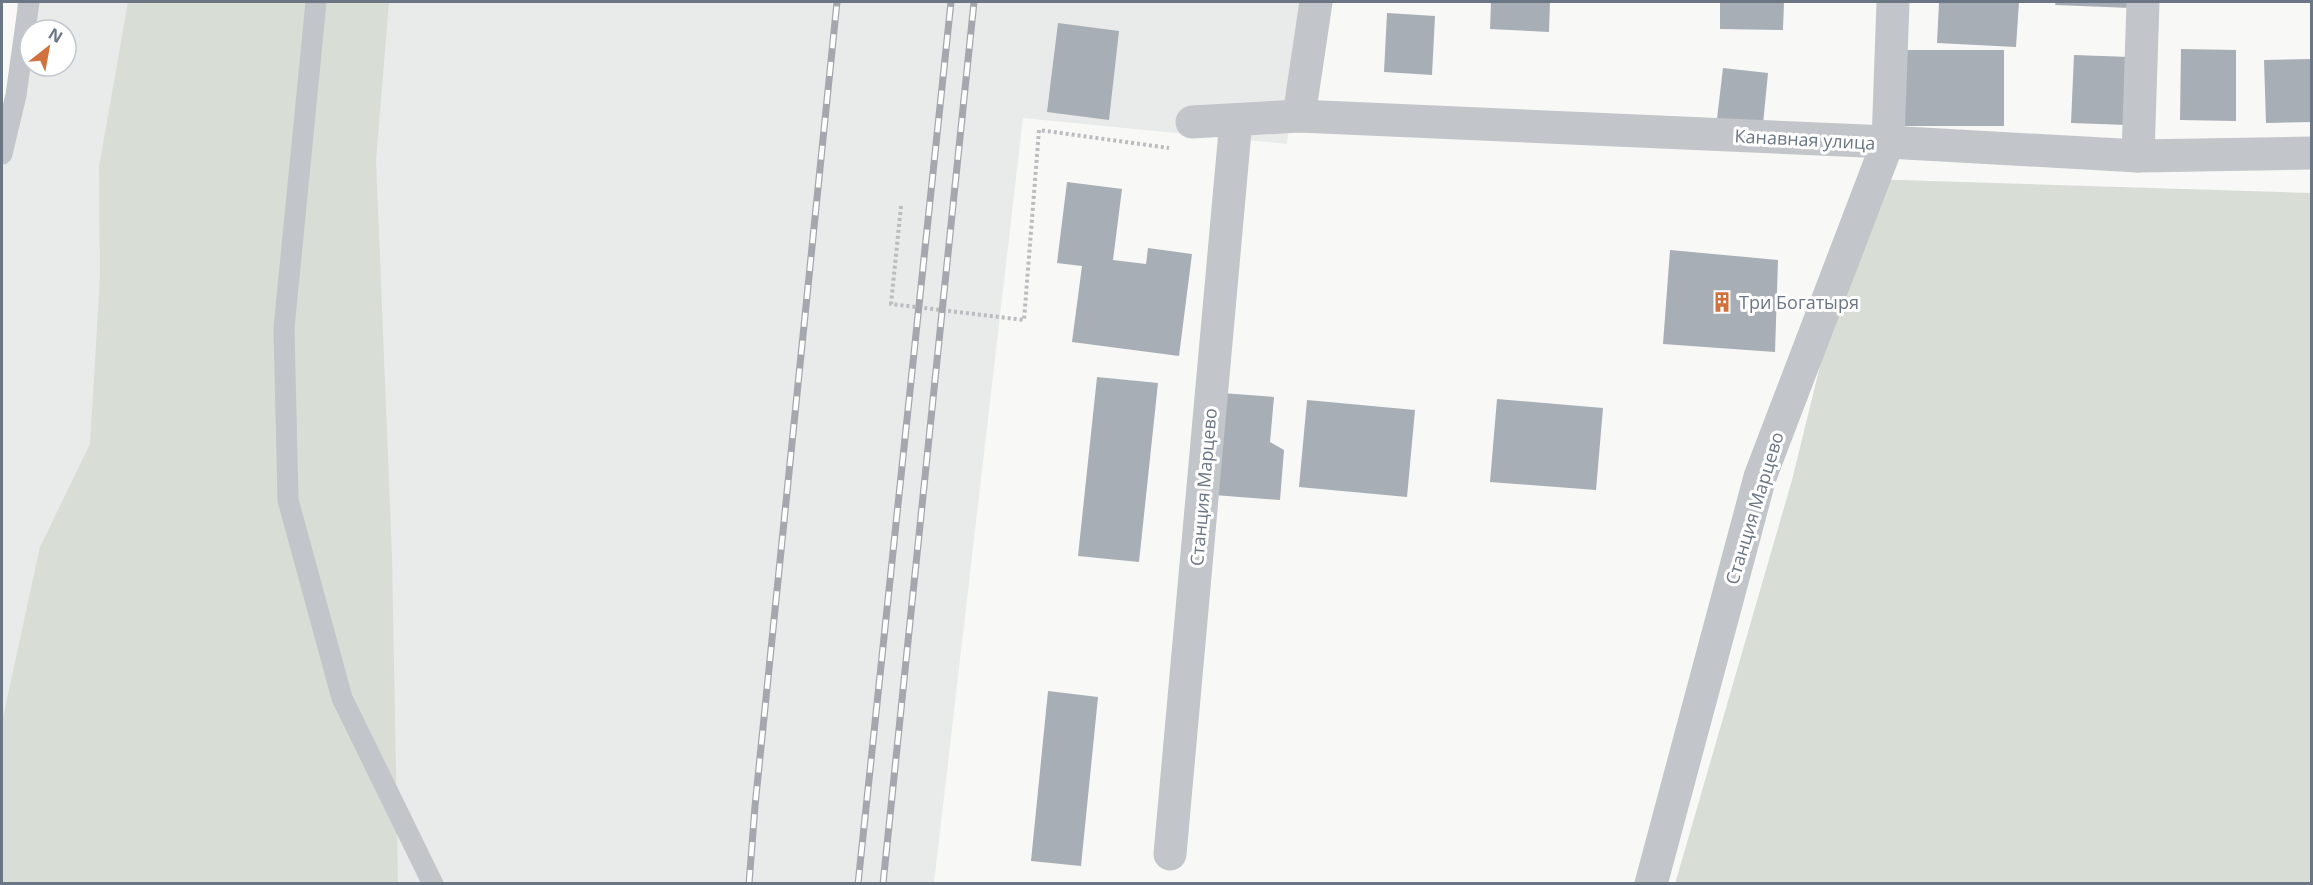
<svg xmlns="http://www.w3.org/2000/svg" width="2313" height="885" font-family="'Open Sans',sans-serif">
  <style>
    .built { fill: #e9eaea; fill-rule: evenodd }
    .green { fill: #d8ddd6 }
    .building { fill: #a8aeb5 }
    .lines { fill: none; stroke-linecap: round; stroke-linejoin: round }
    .path { stroke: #babcbf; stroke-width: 4; stroke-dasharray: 3 3; stroke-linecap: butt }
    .service { stroke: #c2c5c9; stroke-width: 21 }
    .minor { stroke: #c2c5c9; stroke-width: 33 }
    .rail-casing { stroke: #a4a8ae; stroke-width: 7 }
    .rail { stroke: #fff; stroke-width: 4.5; stroke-dasharray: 14; stroke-linecap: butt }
    .labels { text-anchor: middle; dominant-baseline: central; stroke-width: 6; stroke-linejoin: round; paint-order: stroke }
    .street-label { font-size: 18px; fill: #6b7684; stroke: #fff }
    .poi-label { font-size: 18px; fill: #6b7684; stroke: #fff; text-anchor: start }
  </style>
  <rect width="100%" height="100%" fill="#f8f8f6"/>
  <path class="built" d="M17 2H1303L1287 144 1023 118 934 883 2 884V125L16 47ZM30 30H66V66H30Z"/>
  <g class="green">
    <path d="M128 2H389L376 160 392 556 398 883 2 884V722L40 547 90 444 100 278 99 167Z"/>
    <path d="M1866 179 2311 193V883L1675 884 1792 480Z"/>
  </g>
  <g class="building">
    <path d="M1491 2H1550L1549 32 1490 29Z"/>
    <path d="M1720 2H1784L1783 30 1720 29Z"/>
    <path d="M1939 2H2019L2016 47 1937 43Z"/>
    <path d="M2056 2H2131V8L2055 5Z"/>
    <path d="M1387 13 1435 16 1432 75 1384 72Z"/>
    <path d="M1058 23 1119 31 1109 120 1047 112Z"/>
    <path d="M2181 49 2236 50V121L2180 120Z"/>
    <path d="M1902 50H2004V126H1903Z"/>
    <path d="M2074 55 2130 57 2127 125 2071 123Z"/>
    <path d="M2312 59V122L2266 123 2264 60Z"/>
    <path d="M1723 68 1768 73 1763 124 1717 119Z"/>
    <path d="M1067 182 1122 189 1113 260 1146 264 1148 248 1192 254 1179 356 1072 342 1082 266 1057 263Z"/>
    <path d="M1670 250 1778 260 1775 352 1663 344Z"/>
    <path d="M1097 377 1158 383 1139 562 1078 556Z"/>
    <path d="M1222 393 1274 397 1270 442 1284 450 1280 500 1214 495Z"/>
    <path d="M1497 399 1603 408 1596 490 1490 482Z"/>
    <path d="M1307 400 1415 410 1407 497 1299 487Z"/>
    <path d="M1048 691 1098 697 1081 866 1031 861Z"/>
  </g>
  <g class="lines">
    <path class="path" d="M901 206 891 304 1024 320 1039 130 1169 148"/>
    <g class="service">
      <path d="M316 2 284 328 288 500 342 698 433 884"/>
      <path d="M2 154 16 95 29 2"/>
    </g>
    <g class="minor">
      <path d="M1299 116 1316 2"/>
      <path d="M1192 122 1299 116 1888 142 2138 156 2312 153"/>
      <path d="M2138 156 2143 2"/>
      <path d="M1170 854 1236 120"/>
      <path d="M1651 884 1760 477 1888 142 1893 2"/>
    </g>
    <g class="rail-casing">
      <g id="rail">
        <path d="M749 884 755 806 837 2"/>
        <path d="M858 884 951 2"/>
        <path d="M883 884 974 2"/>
      </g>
    </g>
    <use href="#rail" class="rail"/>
  </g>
  <defs>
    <g id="building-bare" transform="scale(1.62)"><path d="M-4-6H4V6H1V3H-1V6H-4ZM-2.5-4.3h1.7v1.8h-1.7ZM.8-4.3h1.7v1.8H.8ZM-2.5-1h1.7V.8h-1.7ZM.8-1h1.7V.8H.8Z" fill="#d1713d" stroke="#fff" stroke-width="2.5" paint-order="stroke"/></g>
  </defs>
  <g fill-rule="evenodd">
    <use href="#building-bare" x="1722" y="302"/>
  </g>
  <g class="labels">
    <g class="street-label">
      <text transform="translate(1805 139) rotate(3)">Канавная улица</text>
      <text transform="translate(1203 487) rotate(-85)">Станция Марцево</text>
      <text transform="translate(1754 508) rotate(-73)">Станция Марцево</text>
    </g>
    <g class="poi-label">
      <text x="1739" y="302">Три Богатыря</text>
    </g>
  </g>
  <rect width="2313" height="885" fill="none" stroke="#6b7684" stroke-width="6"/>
  <g transform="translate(48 48) rotate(31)"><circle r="28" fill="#ffffff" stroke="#c4c8ce" stroke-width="1.5"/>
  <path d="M0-4.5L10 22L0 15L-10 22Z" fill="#d1713d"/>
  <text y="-9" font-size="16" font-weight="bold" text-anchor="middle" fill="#6b7684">N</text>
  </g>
</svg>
